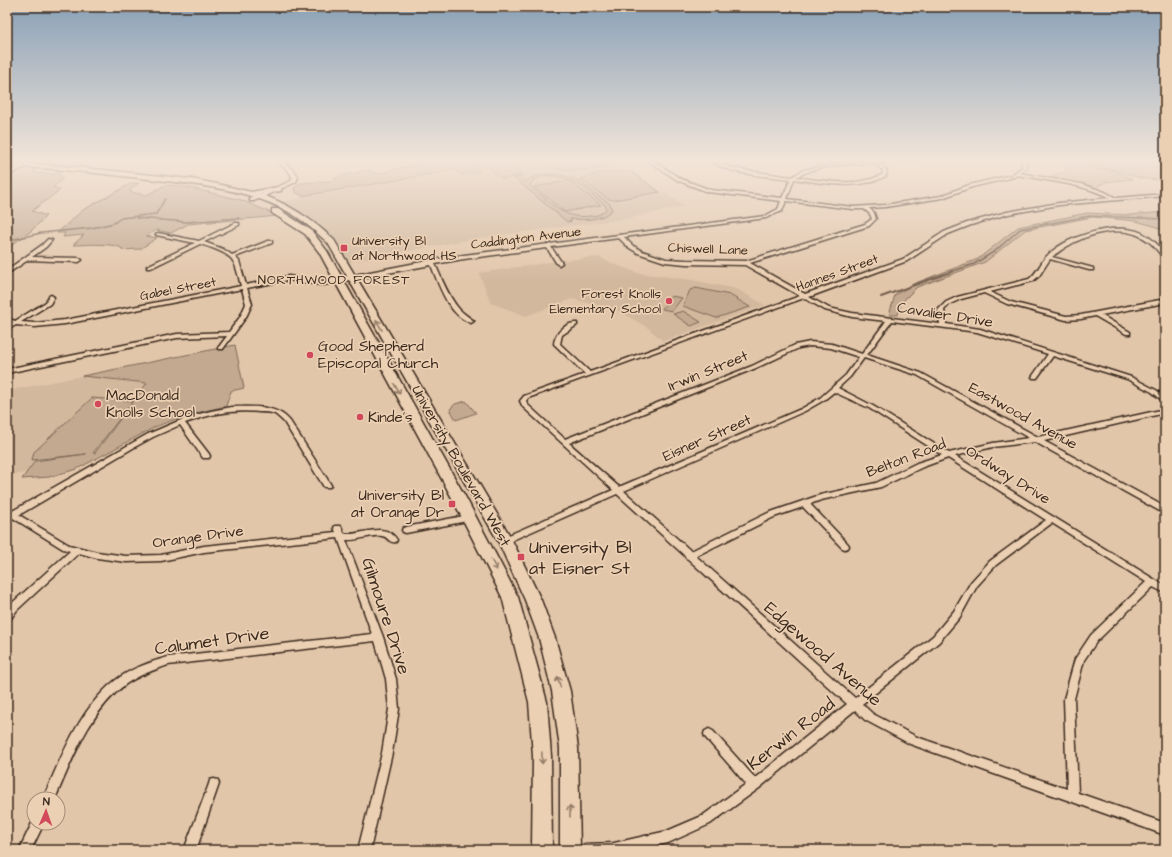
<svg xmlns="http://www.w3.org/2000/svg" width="1172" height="857" font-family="'Architects Daughter',sans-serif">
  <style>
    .built { fill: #d2b89d }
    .green { fill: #c3a990; stroke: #7f6a57; fill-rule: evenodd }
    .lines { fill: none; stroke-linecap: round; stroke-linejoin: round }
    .stream-far1 { stroke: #755f4e; stroke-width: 1.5 }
    .stream { stroke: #755f4e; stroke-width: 2 }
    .minor-casing { stroke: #3b2a1e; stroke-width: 3 }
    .tertiary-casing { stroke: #3b2a1e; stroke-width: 3 }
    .primary-casing { stroke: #3b2a1e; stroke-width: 3 }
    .minor { fill: #ecd0b3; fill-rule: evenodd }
    .tertiary { fill: #ecd0b3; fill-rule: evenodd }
    .primary { fill: #ecd0b3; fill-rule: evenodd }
    .oneway { stroke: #947d68 }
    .poi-dot { fill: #d1495b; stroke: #ecd0b3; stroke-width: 1.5 }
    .labels { text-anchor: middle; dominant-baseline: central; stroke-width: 3.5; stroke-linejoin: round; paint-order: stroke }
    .far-street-label { font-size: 13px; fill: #3b2a1e; stroke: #ecd0b3 }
    .far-poi-label { font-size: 13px; fill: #3b2a1e; stroke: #ecd0b3; text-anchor: start }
    .far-neighbourhood-label { font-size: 13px; letter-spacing: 1px; fill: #3b2a1e; stroke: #ecd0b3 }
    .street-label { font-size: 15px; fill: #3b2a1e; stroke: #ecd0b3 }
    .poi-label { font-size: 15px; fill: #3b2a1e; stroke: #ecd0b3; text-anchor: start }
    .near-poi-label { font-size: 18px; fill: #3b2a1e; stroke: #ecd0b3; text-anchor: start }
    .near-street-label { font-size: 18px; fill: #3b2a1e; stroke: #ecd0b3 }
  </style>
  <rect width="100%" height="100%" fill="#e2c6aa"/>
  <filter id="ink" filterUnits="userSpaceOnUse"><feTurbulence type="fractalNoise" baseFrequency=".025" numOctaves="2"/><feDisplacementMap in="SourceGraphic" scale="8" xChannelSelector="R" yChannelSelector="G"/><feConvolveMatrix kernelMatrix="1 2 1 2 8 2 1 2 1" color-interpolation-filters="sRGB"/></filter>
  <g filter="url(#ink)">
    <g class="built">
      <path d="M500 161H613L685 206 625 219 478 238 349 262 336 241 317 222 281 202Z"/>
      <path d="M600 257 606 261 638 273 692 280 737 289 765 305 663 341 648 328 619 311 572 299 526 316 491 303 479 273 564 260Z"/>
      <path d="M217 349 183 416 155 427 104 455 31 472 7 476V391Z"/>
    </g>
    <g class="green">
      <path d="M81 161 80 167 7 162V161Z"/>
      <path d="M432 161H508L524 175 502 179 485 164 475 166 480 171 460 175 455 170 303 196 295 192 294 188 301 183 332 181 339 176 368 170 377 174Z"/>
      <path d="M541 161H599L608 167C590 171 556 174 541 161Z"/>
      <path d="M1056 161H1165V181L1140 178 1116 170 1085 165 1095 169 1113 170 1132 179 1105 182 1095 188 1052 178 1053 175 1067 171 1064 162Z"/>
      <path d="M7 165 35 168 34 173 59 174 63 179 53 187 60 190 32 211 46 216 30 232 7 248Z"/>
      <path d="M630 171 660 192 614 200 608 199 580 179 599 173Z"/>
      <path d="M556 174 574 178 610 204 612 210C600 221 585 220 570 219L572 221 567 222 514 178 520 177 525 182C534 174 545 174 556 174ZM543 176C572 174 584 189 605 205L606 209C603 214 596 216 590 216 563 220 550 202 530 186L532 181Z"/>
      <path d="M568 181H569L601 205 565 212 534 187Z"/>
      <path d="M132 183H139L131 189 130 192 147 195 163 186 168 185 191 188 241 200 279 216 188 224 171 233 156 230 146 236 157 238 140 249 122 250 123 249C113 242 85 245 73 245L84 235 63 237 65 233H57L83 210Z"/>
      <path d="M1165 212V231L1154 226 1136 221 1092 217 1025 230 985 262 917 287 901 303 898 315H889L895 295 913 284 978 259 1018 227 1087 213 1130 215Z"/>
      <path d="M696 288 730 295 750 307 716 318 683 306 690 290Z"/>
      <path d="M671 296 682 298 672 311 662 309Z"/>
      <path d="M683 311 701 322 691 326 673 314Z"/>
      <path d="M235 345 244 388 231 391 226 406 183 416 155 427 77 469 49 477 22 479 35 461 86 454 32 460 34 452 92 398 133 401 93 453H95L147 383 82 376Z"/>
      <path d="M466 401 476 413 456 420 450 409 455 404Z"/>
    </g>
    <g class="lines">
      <g class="stream-far1">
        <path d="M8 162 11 161"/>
        <path d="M1094 165 1105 161"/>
        <path d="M190 178 194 176"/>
        <path d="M136 218 187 222 239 218"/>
        <path d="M7 241 41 233 92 228 114 223 121 218 156 214 165 199"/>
        <path d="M950 272 974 264 995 251 1020 229 1089 216 1165 219"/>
      </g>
      <path class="stream" d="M881 297 953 271"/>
      <g class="minor-casing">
        <g id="minor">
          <path d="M416 161H421L419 162Z"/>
          <path d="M648 161H653L681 179 711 190 782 198 791 179C769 176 729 175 712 161H717L729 167 743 170 792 177 803 170 834 164 869 161H918L916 162 879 163 887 171 886 176C859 191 824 183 794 179L787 199 853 207 885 205 941 196 969 185 1012 175 1022 167V161H1026V167L1019 173 1081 184 1105 192 1116 198 1165 194V196L1059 205 1008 214 971 225 948 234 907 261 809 297 829 308 852 313 940 324 938 310 946 302 957 297 1029 279C1037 273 1040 264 1046 257 1065 236 1115 221 1142 233 1152 238 1158 245 1165 253V258L1163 257C1158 252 1154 245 1148 241 1120 220 1076 237 1052 257L1093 268V270H1089L1050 259 1039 276 1033 281 990 292 1011 302 1066 316 1081 315 1165 299V303L1101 315 1130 332V334H1126L1095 316 1081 319 1066 320 1007 304 984 293 961 299 950 304 944 310 946 324 980 329 1131 377 1156 390 1165 397V402L1163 401 1152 392 1127 379 1053 356 1037 378H1033L1032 377 1048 354 977 332 892 321 867 355 921 373 1038 437 1165 409V413L1044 441 1165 507V514L1035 442 993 447 955 456 1165 586V593L1153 587 1097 641 1084 660 1074 699 1078 793 1165 823V835L910 744 865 720 855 710 758 789 710 824 668 843 636 850H579L581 846 585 844 614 843 667 831 702 816 746 784 705 737 704 734 705 731 709 729 713 731 755 778 847 704 688 559 686 558 685 556 617 494 508 542 505 543 502 542 501 540 502 538 613 490 523 407 520 401 524 396 585 374 554 344C555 333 566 322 577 323V325L562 335 560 344 590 372 800 296 745 265 686 264 665 262 638 253 628 247 619 238 551 247 562 263 559 265 557 264 547 248 464 259 435 264C442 279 448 296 459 309 464 314 469 317 474 321L471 323C448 315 439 285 431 265L323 285 314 284 289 280 247 288 252 304 246 317 223 349H219L218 348 227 336 177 338 7 373V369L177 334 229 332 240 317 246 304 242 289 65 324 35 327 16 325 7 330V325L10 323 7 322V318L15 321 46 302 49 296 51 295 54 297 50 304 21 322 35 323 65 320 241 286C239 279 237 267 233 261 228 252 209 247 200 244L151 268H147V266L195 243 156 235V234L158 233 199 241 235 223H239V225L204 242 223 249 232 255 268 241H272V243L235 257 239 261 246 285 289 276 314 281H323L432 260 464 255 765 216 778 209 781 201 708 192 679 181ZM875 163 883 171V174C858 188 824 181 796 177 819 164 849 164 875 163ZM1017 175C1049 181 1081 183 1110 198L1059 203 1007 212 967 223 944 232 903 259 805 294 750 263 869 226 876 219 874 213 869 208 885 207 942 198 972 187 1014 177ZM786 201 853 209H864L870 214 872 219 865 224 746 261 686 260 666 259 642 251 632 245 624 237 766 218 782 211ZM804 298 825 310 852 317 886 321 862 354 832 344 810 342 795 345 752 366 565 439 528 405 526 401 528 398ZM810 346 831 348 859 357 846 375 820 398 801 409 619 487 569 443 756 368 799 348ZM864 358 917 375 1029 438 993 443 949 453 873 406 838 388 850 377ZM834 392 869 408 942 455 917 463 876 483 820 495 768 513 691 551 624 491 805 411 824 400ZM948 458 1046 520 990 561 971 582 954 611 933 636 855 698 696 556 774 517 803 507 842 548 845 549 848 548 849 546 848 544 810 504 821 500 881 487 923 467ZM1052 523 1146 582 1091 635 1075 659 1064 699 1067 789 917 737 873 714 862 704 939 642 960 617 977 586 996 565Z"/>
          <path d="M48 239 52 240 46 247 32 257 79 258 82 260 79 262 28 260 7 274V270L42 245Z"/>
          <path d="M232 407C252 407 276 404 290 421L331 485 330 487H324L284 422C281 419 278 416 275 414 270 412 264 412 259 412 234 409 209 414 185 423L209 454 210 456 209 458H203L180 425 153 437 133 448 19 515 69 545 97 552 126 556 161 555 204 546 336 532 334 528 335 526H341L344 533 346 534C363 535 386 521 397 540L396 542C389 544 389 537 382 536 370 534 358 541 346 540L383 637 396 679 399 709 392 753 370 850H358L382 753 389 709 386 679 375 641 168 665C154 670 139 675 126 684 89 712 73 758 55 799H43C61 757 82 703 120 677 135 667 151 662 168 657L372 634 338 538 204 552 161 561 126 562 97 558 79 553 17 610 10 620 7 621V610L11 604 70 551 63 549 13 518 7 521V514L148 434 188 417 211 411Z"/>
          <path d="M469 515 472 516 473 518 472 520 406 533 403 532 402 530 403 528 406 527Z"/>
          <path d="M214 779 218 780 219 784 196 850H184L209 784 210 780Z"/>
          <path d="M34 819V823H44L31 850H19Z"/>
        </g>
      </g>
      <g class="tertiary-casing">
        <g id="tertiary">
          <path d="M277 161H282L294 171 298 177 296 182 254 201H250V199L291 181 292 177 290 173Z"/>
          <path d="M25 163 28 165 27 166 7 176V172Z"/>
        </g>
      </g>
      <g class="primary-casing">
        <g id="primary">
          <path d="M7 162 74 167 191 179 217 184 251 192 278 187H281V191L260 194C289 204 312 219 334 240L510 536 541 600 555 638 570 691 578 748 580 850H560V748L552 691 539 638 525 600 498 541 328 243C315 231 303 220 287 211 242 187 190 184 140 178 96 173 52 168 7 166Z"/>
          <path d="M272 209H278L311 230 327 251 466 498 518 597 547 702 551 756 552 850H532L533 756 529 702 502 597 452 498 319 252 305 234 272 213Z"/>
        </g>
      </g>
      <use href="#minor" class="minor"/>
      <use href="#tertiary" class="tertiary"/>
      <use href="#primary" class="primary"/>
    </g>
    <defs><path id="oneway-shaft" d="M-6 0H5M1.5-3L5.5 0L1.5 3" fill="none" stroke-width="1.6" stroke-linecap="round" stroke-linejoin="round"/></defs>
    <g class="oneway">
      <use href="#oneway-shaft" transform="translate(379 325) rotate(-120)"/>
      <use href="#oneway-shaft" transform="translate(397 389) rotate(61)"/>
      <use href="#oneway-shaft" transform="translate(494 565) rotate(62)"/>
      <use href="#oneway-shaft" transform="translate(559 682) rotate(-105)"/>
      <use href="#oneway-shaft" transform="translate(542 758) rotate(89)"/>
      <use href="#oneway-shaft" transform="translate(570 811) rotate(-90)"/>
    </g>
  </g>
  <linearGradient id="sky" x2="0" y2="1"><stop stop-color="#89a0b7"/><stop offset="0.57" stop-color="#f2e5d9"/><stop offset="1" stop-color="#f2e5d9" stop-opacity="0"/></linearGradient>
  <rect width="1172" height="281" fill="url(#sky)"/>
  <g class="poi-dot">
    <rect x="340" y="244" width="8" height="8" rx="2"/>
    <circle cx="669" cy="301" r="4"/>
    <circle cx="310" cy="355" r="4"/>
    <circle cx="98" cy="404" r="4"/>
    <circle cx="360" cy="417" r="4"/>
    <rect x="448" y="500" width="8" height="8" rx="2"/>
    <rect x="517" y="553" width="8" height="8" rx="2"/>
  </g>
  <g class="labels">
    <g class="far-street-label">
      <text transform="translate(526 238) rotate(-7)">Caddington Avenue</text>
      <text transform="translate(708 249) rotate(2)">Chiswell Lane</text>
      <text transform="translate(837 273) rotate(-20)">Hannes Street</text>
      <text transform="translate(178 289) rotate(-11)">Gabel Street</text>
    </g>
    <g class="far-poi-label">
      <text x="352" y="241">University Bl<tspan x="352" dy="15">at Northwood HS</tspan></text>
      <text x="661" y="294" text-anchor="end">Forest Knolls<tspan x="661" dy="15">Elementary School</tspan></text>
    </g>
    <g class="far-neighbourhood-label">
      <text x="334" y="280">NORTHWOOD FOREST</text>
    </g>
    <g class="street-label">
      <text transform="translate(945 315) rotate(9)">Cavalier Drive</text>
      <text transform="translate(708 371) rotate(-22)">Irwin Street</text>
      <text transform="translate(1023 416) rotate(29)">Eastwood Avenue</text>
      <text transform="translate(707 438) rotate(-24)">Eisner Street</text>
      <text transform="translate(906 458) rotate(-21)">Belton Road</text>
      <text transform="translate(461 466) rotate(60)">University Boulevard West</text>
      <text transform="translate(1008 475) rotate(32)">Ordway Drive</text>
      <text transform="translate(198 537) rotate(-8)">Orange Drive</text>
    </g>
    <g class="poi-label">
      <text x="318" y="346">Good Shepherd<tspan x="318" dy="17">Episcopal Church</tspan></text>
      <text x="106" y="395">MacDonald<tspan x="106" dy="17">Knolls School</tspan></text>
      <text x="368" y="417">Kinde's</text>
      <text x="444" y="495" text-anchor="end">University Bl<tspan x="444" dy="17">at Orange Dr</tspan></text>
    </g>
    <g class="near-poi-label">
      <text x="529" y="547">University Bl<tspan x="529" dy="21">at Eisner St</tspan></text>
    </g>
    <g class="near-street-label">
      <text transform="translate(386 616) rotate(72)">Gilmoure Drive</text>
      <text transform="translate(212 641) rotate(-8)">Calumet Drive</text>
      <text transform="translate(823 654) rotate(41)">Edgewood Avenue</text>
      <text transform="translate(791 734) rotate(-38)">Kerwin Road</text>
    </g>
  </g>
  <rect width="1172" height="857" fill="none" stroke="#ecd0b3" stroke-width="24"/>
  <rect x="12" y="12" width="1148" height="833" fill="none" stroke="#3b2a1e" stroke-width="1.5" filter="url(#ink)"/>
  <g transform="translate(46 811) rotate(2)"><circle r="19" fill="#ecd0b3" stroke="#a58e77"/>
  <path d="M0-3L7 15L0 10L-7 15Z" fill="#d1495b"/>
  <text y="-6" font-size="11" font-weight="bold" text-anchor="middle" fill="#3b2a1e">N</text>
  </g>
</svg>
